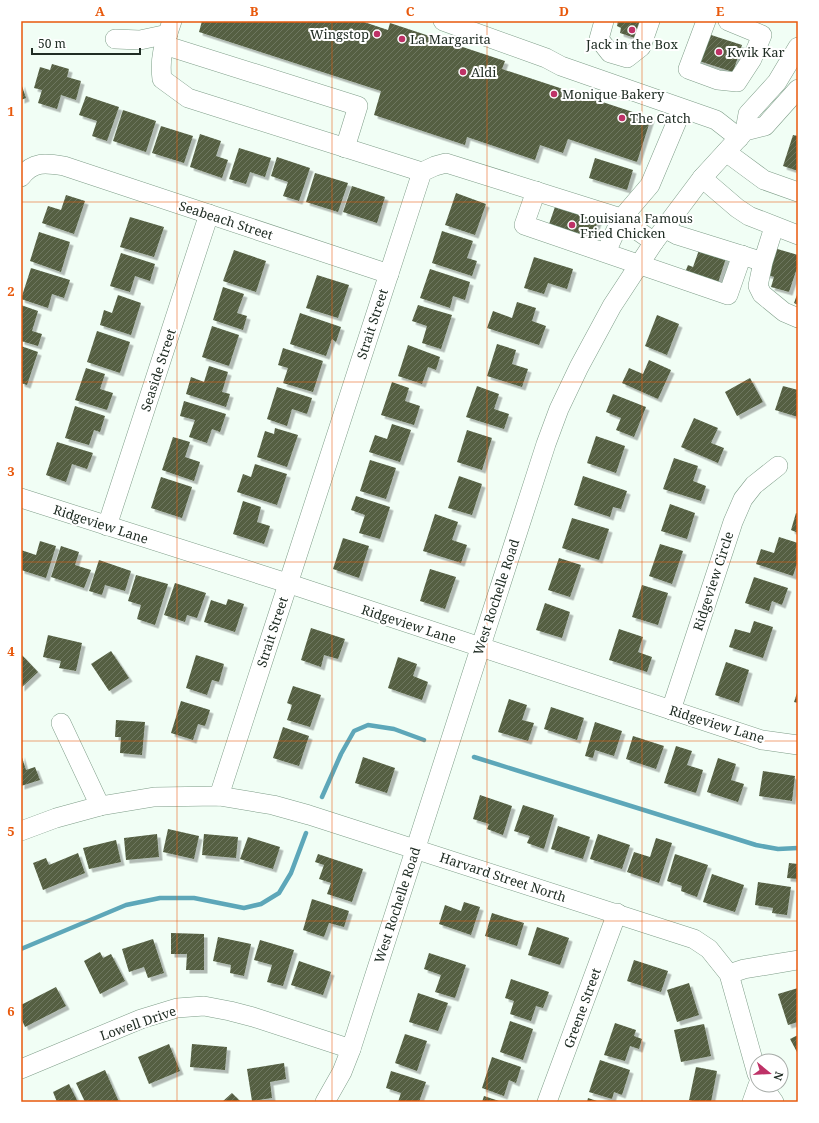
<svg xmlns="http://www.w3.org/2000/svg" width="819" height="1123" font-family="'Noto Serif',serif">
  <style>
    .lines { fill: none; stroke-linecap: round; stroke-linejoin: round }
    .stream { stroke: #5da7b9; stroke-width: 4.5 }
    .building { fill: url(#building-hatch); filter: url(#shadow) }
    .minor-casing { stroke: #7e9d88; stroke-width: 20 }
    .minor { stroke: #fff; stroke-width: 19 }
    .grid { fill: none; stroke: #e8590c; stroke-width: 1; stroke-opacity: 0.55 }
    .poi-dot { fill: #be3267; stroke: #fff; stroke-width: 1.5 }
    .labels { text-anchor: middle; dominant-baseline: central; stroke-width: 4; stroke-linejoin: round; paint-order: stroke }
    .poi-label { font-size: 13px; fill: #202d24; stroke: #fff; text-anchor: start }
    .street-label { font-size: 13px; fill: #202d24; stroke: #fff }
    .neatline { fill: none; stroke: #e8590c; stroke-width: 1.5 }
    .grid-label { font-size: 13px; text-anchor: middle; font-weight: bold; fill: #e8590c }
  </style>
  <defs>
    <pattern id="building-hatch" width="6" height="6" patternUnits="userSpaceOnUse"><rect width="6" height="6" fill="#545f42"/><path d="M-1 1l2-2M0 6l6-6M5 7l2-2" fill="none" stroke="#6e7761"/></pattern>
    <filter id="shadow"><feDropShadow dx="3.5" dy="3.5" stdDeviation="0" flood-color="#0004"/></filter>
  </defs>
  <rect width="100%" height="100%" fill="#f1fef5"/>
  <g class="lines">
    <g class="stream">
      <path d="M474 757 756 845 778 849 798 848"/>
      <path d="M322 797 341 754 354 731 368 725 394 729 424 740"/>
      <path d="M21 949 126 905 160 898H194L244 908 261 904 279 893 291 873 306 833"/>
    </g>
  </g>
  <g class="building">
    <path d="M202 21H361L388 30 390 23 505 61 502 69 651 118 637 162 568 139 563 153 540 145 535 160 467 137 465 145 374 115 381 91 199 32Z"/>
    <path d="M618 21H647L635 38 620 33 621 28 617 26Z"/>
    <path d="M705 33 742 45 733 72 696 60Z"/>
    <path d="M52 64 69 69 67 77 81 81 76 100 61 95 57 109 38 103 42 90 34 88 40 67 50 70Z"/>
    <path d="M21 83 26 98 21 100Z"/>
    <path d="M86 96 119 107 107 141 92 136 97 121 79 115Z"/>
    <path d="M123 110 156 121 146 152 113 141Z"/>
    <path d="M161 126 193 136 184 163 152 153Z"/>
    <path d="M200 134 221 141 216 156 228 160 222 178 190 167Z"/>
    <path d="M793 135 798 136V171L783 166Z"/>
    <path d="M239 148 271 158 265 177 250 172 246 184 229 179Z"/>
    <path d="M277 157 310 168 299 201 283 196 288 182 271 176Z"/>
    <path d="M595 158 633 170 627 190 589 178Z"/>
    <path d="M315 173 348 183 338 212 306 202Z"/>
    <path d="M352 186 385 197 377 223 343 212Z"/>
    <path d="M456 193 486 204 475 235 445 225Z"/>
    <path d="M66 195 85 201 74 234 42 223 48 206 61 210Z"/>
    <path d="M556 204 599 218 591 241 548 227Z"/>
    <path d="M130 217 164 227 154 257 120 247Z"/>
    <path d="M442 231 473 241 467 258 477 261 472 276 432 263Z"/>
    <path d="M39 232 70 242 61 272 30 261Z"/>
    <path d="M774 248 798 255V265L789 292 771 287 774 277 765 274Z"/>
    <path d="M234 250 266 261 256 292 223 281Z"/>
    <path d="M699 250 726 258 717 286 684 275 688 265 693 267Z"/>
    <path d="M121 253 155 264 150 281 135 276 130 292 110 286Z"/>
    <path d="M534 257 573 269 567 289 548 283 544 294 524 288Z"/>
    <path d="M31 268 70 280 64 298 52 294 48 308 21 299Z"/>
    <path d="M430 269 470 282 465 300 453 296 450 308 420 298Z"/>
    <path d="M317 275 349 285 338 318 306 308Z"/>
    <path d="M223 287 244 294 237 313 247 316 243 330 213 320Z"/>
    <path d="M798 292V305L794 303Z"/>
    <path d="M118 295 141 303 131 335 100 325 104 310 112 313Z"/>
    <path d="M517 302 536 308 532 321 546 326 539 345 487 328 493 311 512 318Z"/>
    <path d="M21 305 38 311 32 331 42 334 38 346 21 341Z"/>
    <path d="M418 305 452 315 441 349 422 343 427 326 412 321Z"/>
    <path d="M300 313 341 327 336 342 332 339 326 356 290 344Z"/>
    <path d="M657 315 679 324 667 355 645 346Z"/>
    <path d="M212 326 239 335 229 366 202 357Z"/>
    <path d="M97 331 130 342 120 373 87 362Z"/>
    <path d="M497 344 516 350 512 364 528 369 522 387 487 376Z"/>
    <path d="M408 345 440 357 436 370 428 367 422 384 398 376Z"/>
    <path d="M21 346 38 352 27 385 21 383Z"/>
    <path d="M283 348 323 361 313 392 283 383 288 368 278 365Z"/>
    <path d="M649 360 671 370 658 399 622 383 629 368 643 374Z"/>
    <path d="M209 366 228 372 222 392 230 394 226 407 186 394 191 377 204 382Z"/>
    <path d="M86 368 105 374 100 389 113 393 107 410 75 400Z"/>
    <path d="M750 378 763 402 737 416 725 392Z"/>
    <path d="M392 382 409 388 405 401 420 406 414 425 381 415Z"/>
    <path d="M477 386 499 394 494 409 509 414 504 429 466 417Z"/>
    <path d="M783 386 798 390V417L775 410Z"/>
    <path d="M277 387 312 398 307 414 292 409 287 426 267 419Z"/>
    <path d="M613 394 646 407 634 437 616 430 621 418 606 412Z"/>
    <path d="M184 401 226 414 220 432 212 429 207 443 189 437 195 420 180 416Z"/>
    <path d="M75 406 105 416 100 432 94 430 89 445 65 438Z"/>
    <path d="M694 418 718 428 711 443 724 448 718 463 681 447Z"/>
    <path d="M392 424 411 430 400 462 369 452 375 435 387 439Z"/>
    <path d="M275 428 298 435 287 467 257 457 265 431 274 434Z"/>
    <path d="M467 430 492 438 482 470 457 462Z"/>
    <path d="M596 436 625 446 616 473 587 463Z"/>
    <path d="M173 437 190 442 185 457 200 462 194 481 162 470Z"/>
    <path d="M57 442 93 453 87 469 72 464 66 482 46 475Z"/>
    <path d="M674 458 698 466 693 481 706 486 701 501 663 489Z"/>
    <path d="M370 460 396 468 386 499 360 491Z"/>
    <path d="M255 464 287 474 277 505 237 492 243 474 251 477Z"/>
    <path d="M459 476 482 484 472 515 448 508Z"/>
    <path d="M583 476 627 491 621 509 613 507 610 517 574 505Z"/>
    <path d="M161 477 192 487 182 518 151 508Z"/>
    <path d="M356 496 390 507 380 539 359 533 365 515 351 510Z"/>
    <path d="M243 501 261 507 257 522 270 526 264 544 233 534Z"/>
    <path d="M670 504 695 513 687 539 661 531Z"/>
    <path d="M796 513 798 514V533L791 530Z"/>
    <path d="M435 514 458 522 452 540 467 545 461 563 423 551Z"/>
    <path d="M572 518 609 529 599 560 562 548Z"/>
    <path d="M779 537 798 543V560L793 576 756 564 761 549 774 553Z"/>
    <path d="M343 538 369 546 359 578 333 569Z"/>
    <path d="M40 541 56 546 46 578 21 570V550L36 555Z"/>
    <path d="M660 544 683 551 672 584 649 576Z"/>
    <path d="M61 546 79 552 75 565 91 570 84 588 51 577Z"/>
    <path d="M559 558 581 565 570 597 548 590Z"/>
    <path d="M99 560 131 571 125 591 105 585 102 595 89 591Z"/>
    <path d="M430 569 456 577 445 609 420 601Z"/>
    <path d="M136 575 168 584 155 625 137 619 141 605 128 601Z"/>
    <path d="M754 577 788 588 782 605 772 601 769 611 745 603Z"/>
    <path d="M175 583 206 593 197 618 187 615 185 622 164 615Z"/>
    <path d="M642 585 668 593 658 625 632 617Z"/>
    <path d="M228 599 244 604 235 632 204 622 211 600 226 605Z"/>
    <path d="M545 603 570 612 562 638 536 630Z"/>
    <path d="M754 621 773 627 763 658 729 647 735 629 750 633Z"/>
    <path d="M311 628 345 639 338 659 324 655 321 667 301 660Z"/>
    <path d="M619 629 643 637 638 652 652 657 647 672 609 660Z"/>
    <path d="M48 635 82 643 76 671 59 668 61 661 43 657Z"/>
    <path d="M111 651 129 678 109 691 91 664Z"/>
    <path d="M21 654 38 672 21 688Z"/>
    <path d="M196 655 224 664 219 682 212 680 207 695 186 688Z"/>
    <path d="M398 657 417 664 413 676 428 682 422 700 388 688Z"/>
    <path d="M726 662 749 670 739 703 715 695Z"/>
    <path d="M293 686 321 695 310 727 287 720 292 705 287 703Z"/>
    <path d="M798 690V703L794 702Z"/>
    <path d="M509 699 527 705 522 720 534 723 528 741 498 732Z"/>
    <path d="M181 701 210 710 205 726 198 724 193 740 171 733Z"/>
    <path d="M551 707 584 718 577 740 544 729Z"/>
    <path d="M116 720 145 722 142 755 120 753 121 737H115Z"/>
    <path d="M595 722 622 731 614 756 595 750 593 758 585 756Z"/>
    <path d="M283 727 309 736 299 766 273 758Z"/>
    <path d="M633 736 664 746 656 769 626 759Z"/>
    <path d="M676 746 692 751 687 765 703 770 696 793 664 783Z"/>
    <path d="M21 754 26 770 35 767 40 780 21 786Z"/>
    <path d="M363 757 395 768 387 793 355 783Z"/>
    <path d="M718 758 736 764 731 780 744 784 738 802 707 792Z"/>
    <path d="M763 771 795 776 792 801 759 796Z"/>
    <path d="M480 795 512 806 503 835 487 829 489 824 473 819Z"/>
    <path d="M523 805 554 815 544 849 527 843 530 836 514 831Z"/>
    <path d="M558 826 590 837 583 859 551 849Z"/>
    <path d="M168 829 199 836 194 859 163 852Z"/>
    <path d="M157 834 159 857 126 860 124 838Z"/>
    <path d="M204 834 238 837 236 858 202 855Z"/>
    <path d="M598 834 630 845 622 869 590 859Z"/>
    <path d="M248 837 280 847 273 869 240 859Z"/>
    <path d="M656 838 672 843 659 883 627 872 634 852 650 857Z"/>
    <path d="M116 840 121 862 89 869 83 848Z"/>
    <path d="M78 853 85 873 43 890 33 863 46 858 49 865Z"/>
    <path d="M318 854 363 869 352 902 327 894 331 883 319 879 324 865 315 862Z"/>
    <path d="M675 854 708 865 697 897 681 891 682 886 667 881Z"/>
    <path d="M789 863 798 864V879L787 878Z"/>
    <path d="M712 874 744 885 735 912 703 902Z"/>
    <path d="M758 882 791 887 787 915 772 913 773 908 755 905Z"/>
    <path d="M312 899 349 911 344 927 329 923 324 937 303 930Z"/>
    <path d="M464 902 480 907 471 935 439 924 445 905 461 911Z"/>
    <path d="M492 913 524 923 517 946 485 936Z"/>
    <path d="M537 927 569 938 560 965 528 955Z"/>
    <path d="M171 933 204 934V970H186L187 954H171Z"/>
    <path d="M218 937 251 944 244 976 230 973 231 965 213 961Z"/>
    <path d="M153 939 164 973 148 978 144 967 129 972 122 949Z"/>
    <path d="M260 940 294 950 283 986 267 982 272 965 254 960Z"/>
    <path d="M100 952 103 958 111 954 125 981 100 994 84 961Z"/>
    <path d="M429 953 466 965 455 998 435 992 441 975 424 969Z"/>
    <path d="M634 960 668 971 661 992 627 981Z"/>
    <path d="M299 961 331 972 323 995 291 985Z"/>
    <path d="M511 979 549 992 543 1008 536 1006 531 1021 510 1014 514 1001 505 998Z"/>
    <path d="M689 983 699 1015 677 1022 667 990Z"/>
    <path d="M56 987 66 1006 25 1027 21 1018V1005Z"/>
    <path d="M798 988V1022L788 1025 778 994Z"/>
    <path d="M418 993 448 1003 438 1031 409 1022Z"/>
    <path d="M510 1021 533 1029 523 1060 500 1052Z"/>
    <path d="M615 1023 636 1030 634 1036 642 1039 639 1049 630 1046 625 1061 604 1055Z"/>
    <path d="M704 1024 711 1056 681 1062 674 1030Z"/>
    <path d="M405 1034 427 1041 417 1071 395 1063Z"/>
    <path d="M798 1035V1054L790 1039Z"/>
    <path d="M169 1044 180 1071 149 1084 138 1057Z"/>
    <path d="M192 1044 227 1047 225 1070 190 1067Z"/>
    <path d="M492 1057 521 1067 516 1083 509 1080 504 1096 482 1088Z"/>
    <path d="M600 1060 630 1070 622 1095 614 1092 612 1099 589 1092Z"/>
    <path d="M284 1063 286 1079 270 1082 272 1098 252 1101 247 1069Z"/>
    <path d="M696 1067 717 1071 711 1102H697L689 1100Z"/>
    <path d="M105 1070 119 1102H85L76 1083Z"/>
    <path d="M391 1071 426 1082 419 1102H398L401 1093 386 1088Z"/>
    <path d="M69 1084 78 1102H57L53 1092Z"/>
    <path d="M232 1093 241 1102H222Z"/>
    <path d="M484 1096 502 1102H482Z"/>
    <path d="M588 1098 600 1102H587Z"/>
  </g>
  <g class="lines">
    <g class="minor-casing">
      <g id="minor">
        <path d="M172 21C165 42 159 56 162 79L188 98 422 172"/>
        <path d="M443 21 546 58 561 66 716 120 739 138"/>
        <path d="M604 21 599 39 610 53 627 58 641 47 650 21"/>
        <path d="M706 21 688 69 718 80 737 82 752 59 762 35 728 21"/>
        <path d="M115 39 140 40 168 34"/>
        <path d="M164 45 358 106 345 148"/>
        <path d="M745 131 748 114 777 82 798 47"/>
        <path d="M726 152 764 180 798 192"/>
        <path d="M422 172 435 166 446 163 618 217 654 242"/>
        <path d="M21 177C33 161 46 163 64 166L389 274"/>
        <path d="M702 178 737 208 749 216 798 235"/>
        <path d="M536 191 524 225 728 295 742 255"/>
        <path d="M774 227 763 262 758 286 762 294 784 312 798 318"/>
        <path d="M664 228 677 235 754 259"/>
        <path d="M606 252 621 219 650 185 682 109"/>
        <path d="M21 498 287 583 762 740 798 745"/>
        <path d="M107 526 209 214"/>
        <path d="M671 710 733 522 743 499 754 485 778 466"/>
        <path d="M61 723 100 806"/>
        <path d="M219 796 422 172"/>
        <path d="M21 831 56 818 100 806 154 797 219 796 273 805 309 815 694 939 709 949 729 974 757 1074"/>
        <path d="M729 974 744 969 798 960"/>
        <path d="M21 1069 141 1019 177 1008 204 1006 230 1011 253 1017 351 1049"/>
        <path d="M762 1085 774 1102"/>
        <path d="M325 1102 342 1072 351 1049 546 444 559 409 579 367 612 306 654 242 702 178 745 131 765 126 798 89"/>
        <path d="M547 1102 617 913"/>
        <path d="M752 1102 758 1085"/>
      </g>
    </g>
    <use href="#minor" class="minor"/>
  </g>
  <path class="grid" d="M177 21V1102M332 21V1102M487 21V1102M642 21V1102M21 202H798M21 382H798M21 562H798M21 741H798M21 921H798"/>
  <g class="poi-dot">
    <circle cx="632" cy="30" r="4"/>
    <circle cx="377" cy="34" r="4"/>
    <circle cx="402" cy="39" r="4"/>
    <circle cx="719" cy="52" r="4"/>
    <circle cx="463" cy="72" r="4"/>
    <circle cx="554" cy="94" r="4"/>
    <circle cx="622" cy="118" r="4"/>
    <circle cx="572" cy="225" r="4"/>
  </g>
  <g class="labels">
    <g class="poi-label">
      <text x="369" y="34" text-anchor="end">Wingstop</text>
      <text x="410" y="39">La Margarita</text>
      <text x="632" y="44" text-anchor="middle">Jack in the Box</text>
      <text x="727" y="52">Kwik Kar</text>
      <text x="471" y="72">Aldi</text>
      <text x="562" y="94">Monique Bakery</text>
      <text x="630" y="118">The Catch</text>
      <text x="580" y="218">Louisiana Famous<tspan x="580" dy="15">Fried Chicken</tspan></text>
    </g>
    <g class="street-label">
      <text transform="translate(226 220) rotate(18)">Seabeach Street</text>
      <text transform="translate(372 324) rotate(-72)">Strait Street</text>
      <text transform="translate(158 370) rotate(-72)">Seaside Street</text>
      <text transform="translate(101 524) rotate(18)">Ridgeview Lane</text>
      <text transform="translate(713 581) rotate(-72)">Ridgeview Circle</text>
      <text transform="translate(496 597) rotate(-72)">West Rochelle Road</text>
      <text transform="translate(409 624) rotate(18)">Ridgeview Lane</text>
      <text transform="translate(272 632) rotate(-72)">Strait Street</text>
      <text transform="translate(717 724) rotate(17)">Ridgeview Lane</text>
      <text transform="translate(503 877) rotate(18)">Harvard Street North</text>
      <text transform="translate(397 905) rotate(-72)">West Rochelle Road</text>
      <text transform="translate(582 1008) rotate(-70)">Greene Street</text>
      <text transform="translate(138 1023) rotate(-19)">Lowell Drive</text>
    </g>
  </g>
  <rect width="819" height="1123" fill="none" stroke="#ffffff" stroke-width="44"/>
  <g transform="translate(769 1073) rotate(108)"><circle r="19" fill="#ffffff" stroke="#a6aba7"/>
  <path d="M0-3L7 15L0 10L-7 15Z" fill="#be3267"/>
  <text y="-6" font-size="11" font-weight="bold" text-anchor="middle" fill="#202d24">N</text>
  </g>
  <path d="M32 48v6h108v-6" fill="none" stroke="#202d24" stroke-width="2"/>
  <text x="38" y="48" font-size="12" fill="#202d24" stroke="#ffffff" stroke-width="3" paint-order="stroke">50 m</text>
  <rect x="22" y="22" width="775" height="1079" class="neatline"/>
  <g class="grid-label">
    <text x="100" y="16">A</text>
    <text x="254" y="16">B</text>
    <text x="410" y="16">C</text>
    <text x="564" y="16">D</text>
    <text x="720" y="16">E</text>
    <text x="11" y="116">1</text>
    <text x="11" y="296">2</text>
    <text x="11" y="476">3</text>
    <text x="11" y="656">4</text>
    <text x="11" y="836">5</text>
    <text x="11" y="1016">6</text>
  </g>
</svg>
